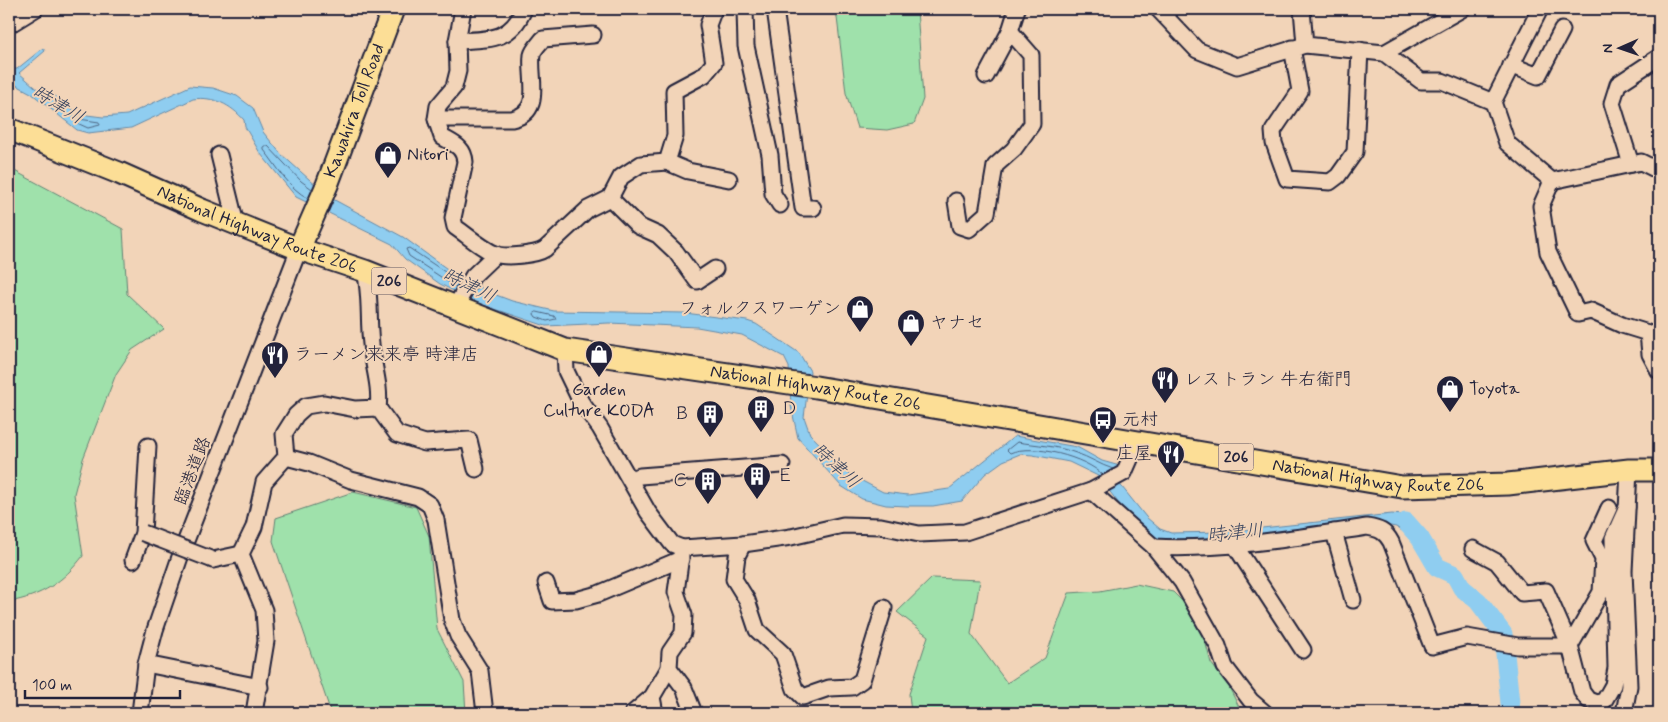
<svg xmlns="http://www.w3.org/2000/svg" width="1668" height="722" font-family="Mynerve,'Klee One',sans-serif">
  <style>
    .green { fill: #9fe1ab; stroke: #608273 }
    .water { fill: #8fcdf0; stroke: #6389a8 }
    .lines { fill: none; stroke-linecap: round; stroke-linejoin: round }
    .shore { stroke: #4e6683; stroke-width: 1 }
    .river { stroke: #8fcdf0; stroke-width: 19 }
    .minor-casing { stroke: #22223b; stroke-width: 19 }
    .highway-casing { stroke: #22223b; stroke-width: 25 }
    .minor { stroke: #f2d4b8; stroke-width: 15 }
    .highway { stroke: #fcde96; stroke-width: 21 }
    .minor-bridge-casing { stroke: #22223b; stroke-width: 19; stroke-linecap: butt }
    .minor-bridge { stroke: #f2d4b8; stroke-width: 15 }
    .labels { text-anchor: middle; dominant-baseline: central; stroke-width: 4; stroke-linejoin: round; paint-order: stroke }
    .shield { fill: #f2d4b8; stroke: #605760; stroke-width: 1 }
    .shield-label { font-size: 16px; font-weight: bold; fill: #22223b }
    .street-label { font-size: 18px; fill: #22223b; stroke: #f2d4b8 }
    .poi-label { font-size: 18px; fill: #22223b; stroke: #f2d4b8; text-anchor: start }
    .water-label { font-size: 19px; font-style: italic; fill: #38445f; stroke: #f2d4b8 }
  </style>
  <rect width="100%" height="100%" fill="#f2d4b8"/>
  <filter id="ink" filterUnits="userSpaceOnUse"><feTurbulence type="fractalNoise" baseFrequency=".02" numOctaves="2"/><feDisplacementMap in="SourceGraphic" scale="10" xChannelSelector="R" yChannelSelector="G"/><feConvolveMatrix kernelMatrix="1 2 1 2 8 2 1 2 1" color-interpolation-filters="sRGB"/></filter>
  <g filter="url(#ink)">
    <g class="green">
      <path d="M836 9H917L923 99 914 124 887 130 857 128 846 93Z"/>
      <path d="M9 168 123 229 127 294 164 329 132 350 116 374 83 459 74 494 83 556C63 582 42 596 9 602Z"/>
      <path d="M353 492 416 507 429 536 437 629 464 682 466 713H331L273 541 276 518Z"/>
      <path d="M932 578 980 580 971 634 1007 683 1045 658 1069 593 1100 591 1136 584 1173 592 1191 610 1201 626 1211 663 1229 687 1242 713H911L909 694 928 636 897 612Z"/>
    </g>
    <path class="water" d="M43 48 45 51 19 73 42 93H51L79 114 103 117 127 115 190 86 213 88 237 96 253 108 263 132 281 154 329 197 403 237 450 271 476 282 483 290 512 301 554 311 685 313 747 321 756 324 799 353 810 371 804 417 810 434 849 474 883 492 908 495 949 489 1015 436 1077 447 1102 461 1120 466 1118 482 1146 517 1160 529 1171 533 1225 532 1392 514 1403 515 1413 519 1424 539 1419 542 1396 527 1374 523 1167 544 1153 540 1126 513 1098 476 1069 462 1033 455 1020 454 1003 461 985 474 962 501 933 506H907L886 505 862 499 841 486 798 438 791 406 789 367 784 357 742 335 697 327 609 323 546 326 477 303 440 284 405 259 392 244 296 197 260 153 245 127 244 120C231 105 214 96 193 99L131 128 88 133 77 130 31 93 9 81V69H17Z"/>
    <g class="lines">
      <g class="shore">
        <path d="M79 119 99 122 100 125 88 128 77 123Z"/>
        <path d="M308 198C289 189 277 166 264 150V146H268L301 181 312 189"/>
        <path d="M456 287 409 256 406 249 409 248 460 282"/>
        <path d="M537 312 554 316 556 319 547 321 536 317 534 314Z"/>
        <path d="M1103 475C1086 457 1032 443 1010 453L1007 450 1017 442C1036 445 1058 446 1076 453 1089 457 1100 465 1113 469"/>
      </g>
      <path class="river" d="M1406 522 1420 538 1437 567 1455 575 1462 588 1478 601 1503 634 1511 713"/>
      <g class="minor-casing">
        <g id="minor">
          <path d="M463 9 457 41 458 71 454 87 438 106 436 119 442 137C454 144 464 147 465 162L453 218 455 227C467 235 481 248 495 254 505 258 536 255 545 249L588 209 610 198 621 177 641 164 667 162 675 136 674 91 704 75 714 63 708 25 714 9"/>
          <path d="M745 9 746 46 770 155 773 194 780 205"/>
          <path d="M775 9 803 208H813"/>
          <path d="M1158 9 1197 50 1237 66 1305 45 1384 53 1421 81H1442L1493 102 1507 143 1552 181"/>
          <path d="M1302 9 1305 45"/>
          <path d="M9 25 35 9"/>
          <path d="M457 41C489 39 510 42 524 9"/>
          <path d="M1292 48 1300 91 1273 131 1274 143 1287 179 1330 182 1338 176 1355 152 1360 50"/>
          <path d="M1384 53 1462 9"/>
          <path d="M1511 65 1538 76 1562 30"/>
          <path d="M986 76 1010 31 1017 9"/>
          <path d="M1493 102 1540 9"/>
          <path d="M436 119H512C544 112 529 79 532 55 533 50 539 44 543 39L593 35"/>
          <path d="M219 155 236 224"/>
          <path d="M667 162 688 171 729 179"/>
          <path d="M1631 164 1612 103 1618 84 1659 57"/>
          <path d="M1552 181 1541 206 1548 252 1578 314 1591 311 1622 325 1648 333 1650 354 1659 371"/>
          <path d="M1552 181 1641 162 1659 171"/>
          <path d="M610 198 638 226 658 235 676 252 697 281 715 269"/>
          <path d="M956 201 960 226 969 229 987 213 995 166 1014 149 1032 124 1031 55 1010 31"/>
          <path d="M455 307 473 276 496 254"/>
          <path d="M565 350 566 371 581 402 600 428 648 512 672 544 682 548 743 544 791 537 843 525 881 526 919 534 965 532 1091 491 1124 473 1138 441"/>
          <path d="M378 408 397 434 425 443 469 440 476 469"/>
          <path d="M286 457 309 463 351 480 418 497 430 505 436 520 452 620 458 636 480 671 485 713"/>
          <path d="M630 479 640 476 782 465"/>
          <path d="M1091 491 1154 547 1182 582 1218 646 1225 667 1251 701 1265 713"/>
          <path d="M1334 532 1353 600"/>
          <path d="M743 544 737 556 734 579 747 600 757 630 783 654 795 689 803 697 829 688 852 687 862 680 884 608"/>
          <path d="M1234 544 1303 650"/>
          <path d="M1154 547C1219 551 1301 537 1367 527 1379 529 1385 531 1391 542L1432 646 1467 637 1518 646H1570L1601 592 1603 559 1594 541 1609 508"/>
          <path d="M682 548 676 592 684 615 683 633 670 652 669 668 684 688 694 713"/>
          <path d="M1473 549 1497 562 1522 593 1546 591 1570 646 1582 692 1588 700 1596 703 1604 701 1613 685 1616 668 1613 538 1627 507"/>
          <path d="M133 560 143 533 148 446"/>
          <path d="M213 560 241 554"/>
          <path d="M546 583 552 601 576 600 598 594 681 559"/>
          <path d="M146 664 260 687"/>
          <path d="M652 697 655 713"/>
          <path d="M140 713 146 664 155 630 182 551 299 249"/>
          <path d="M254 713 266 641 264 610 241 554 254 527 264 482 286 457 284 434 296 415 306 406 324 403 355 409 378 408C381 386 373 366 371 344 368 319 371 295 365 271"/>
          <path d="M633 713 652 697 669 668"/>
          <path d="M1624 713 1629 686 1624 571 1629 470"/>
        </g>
      </g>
      <g class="highway-casing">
        <g id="highway">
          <path id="s1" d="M9 129 119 173 202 210 299 249 365 271 565 350 816 387 1402 487 1508 484 1629 470H1659"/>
          <path id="s2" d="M299 249 327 185 393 9"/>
        </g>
      </g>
      <use href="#minor" class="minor"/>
      <use href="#highway" class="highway"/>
      <g class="minor-bridge-casing">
        <path id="minor-bridge" d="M143 533 213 560"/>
      </g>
      <use href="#minor-bridge" class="minor-bridge"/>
    </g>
  </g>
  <defs>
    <g id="shop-pin" transform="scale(1.4375)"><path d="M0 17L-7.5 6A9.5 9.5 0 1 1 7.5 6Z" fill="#22223b" stroke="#f2d4b8"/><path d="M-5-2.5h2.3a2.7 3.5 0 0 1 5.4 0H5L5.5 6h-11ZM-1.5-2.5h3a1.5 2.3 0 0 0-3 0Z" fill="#fff"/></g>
    <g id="restaurant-pin" transform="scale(1.4375)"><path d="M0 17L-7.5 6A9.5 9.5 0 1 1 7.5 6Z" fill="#22223b" stroke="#f2d4b8"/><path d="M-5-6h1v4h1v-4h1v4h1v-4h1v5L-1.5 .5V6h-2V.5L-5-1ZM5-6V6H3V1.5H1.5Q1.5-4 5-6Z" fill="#fff"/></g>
    <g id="building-pin" transform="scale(1.4375)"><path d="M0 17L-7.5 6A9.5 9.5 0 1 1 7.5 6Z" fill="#22223b" stroke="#f2d4b8"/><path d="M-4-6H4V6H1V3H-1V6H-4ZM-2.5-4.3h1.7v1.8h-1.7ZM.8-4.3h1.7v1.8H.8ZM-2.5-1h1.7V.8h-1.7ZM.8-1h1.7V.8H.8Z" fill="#fff"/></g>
    <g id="bus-pin" transform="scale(1.4375)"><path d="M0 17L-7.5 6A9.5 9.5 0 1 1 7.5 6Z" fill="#22223b" stroke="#f2d4b8"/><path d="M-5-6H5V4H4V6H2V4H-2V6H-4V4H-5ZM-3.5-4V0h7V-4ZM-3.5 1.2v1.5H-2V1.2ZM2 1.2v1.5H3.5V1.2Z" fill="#fff"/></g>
  </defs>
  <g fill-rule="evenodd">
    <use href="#shop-pin" x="388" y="155"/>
    <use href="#shop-pin" x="860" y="309"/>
    <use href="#shop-pin" x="911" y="323"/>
    <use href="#shop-pin" x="599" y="354"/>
    <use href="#restaurant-pin" x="275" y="355"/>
    <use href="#restaurant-pin" x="1165" y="380"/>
    <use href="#shop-pin" x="1450" y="389"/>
    <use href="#building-pin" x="761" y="409"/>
    <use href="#building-pin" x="710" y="414"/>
    <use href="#bus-pin" x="1103" y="420"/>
    <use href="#restaurant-pin" x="1171" y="454"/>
    <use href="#building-pin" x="757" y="476"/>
    <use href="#building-pin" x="708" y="481"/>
  </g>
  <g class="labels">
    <g class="shield">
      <rect x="371.5" y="267.5" width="35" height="27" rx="4"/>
      <rect x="1218.5" y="443.5" width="35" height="27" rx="4"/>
    </g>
    <g class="shield-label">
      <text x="389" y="281">206</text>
      <text x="1236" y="457">206</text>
    </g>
    <g class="street-label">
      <text stroke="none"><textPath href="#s2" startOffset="149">Kawahira Toll Road</textPath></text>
      <text stroke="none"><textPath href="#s1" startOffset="268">National Highway Route 206</textPath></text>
      <text stroke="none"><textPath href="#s1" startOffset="852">National Highway Route 206</textPath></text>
      <text transform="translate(193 471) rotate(-69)">臨港道路</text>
      <text stroke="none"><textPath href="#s1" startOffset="1422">National Highway Route 206</textPath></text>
    </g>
    <g class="poi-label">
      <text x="407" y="155">Nitori</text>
      <text x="841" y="309" text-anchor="end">フォルクスワーゲン</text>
      <text x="930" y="323">ヤナセ</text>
      <text x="294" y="355">ラーメン来来亭 時津店</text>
      <text x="1184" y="380">レストラン 牛右衛門</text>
      <text x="1469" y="389">Toyota</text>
      <text x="599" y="390" text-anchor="middle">Garden<tspan x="599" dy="21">Culture KODA</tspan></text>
      <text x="780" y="409">Ｄ</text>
      <text x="691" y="414" text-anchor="end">Ｂ</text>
      <text x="1122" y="420">元村</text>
      <text x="1152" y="454" text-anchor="end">庄屋</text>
      <text x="776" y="476">Ｅ</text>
      <text x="689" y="481" text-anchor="end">Ｃ</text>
    </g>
    <g class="water-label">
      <text transform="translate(58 105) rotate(31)">時津川</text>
      <text transform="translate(469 286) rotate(26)">時津川</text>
      <text transform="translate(836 466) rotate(42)">時津川</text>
      <text transform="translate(1235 533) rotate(-6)">時津川</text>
    </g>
  </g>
  <rect width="1668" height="722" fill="none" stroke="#f2d4b8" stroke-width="30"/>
  <rect x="15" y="15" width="1638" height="692" fill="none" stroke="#22223b" stroke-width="2" filter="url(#ink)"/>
  <g transform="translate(1620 48) rotate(268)" stroke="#f2d4b8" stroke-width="4" paint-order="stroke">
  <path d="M0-4L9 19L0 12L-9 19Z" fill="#22223b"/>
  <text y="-8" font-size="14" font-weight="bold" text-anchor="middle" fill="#22223b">N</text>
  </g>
  <path d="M25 690v8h155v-8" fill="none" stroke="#22223b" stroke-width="2.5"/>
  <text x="32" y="690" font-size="15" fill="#22223b" stroke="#f2d4b8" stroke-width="4" paint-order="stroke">100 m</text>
</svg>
